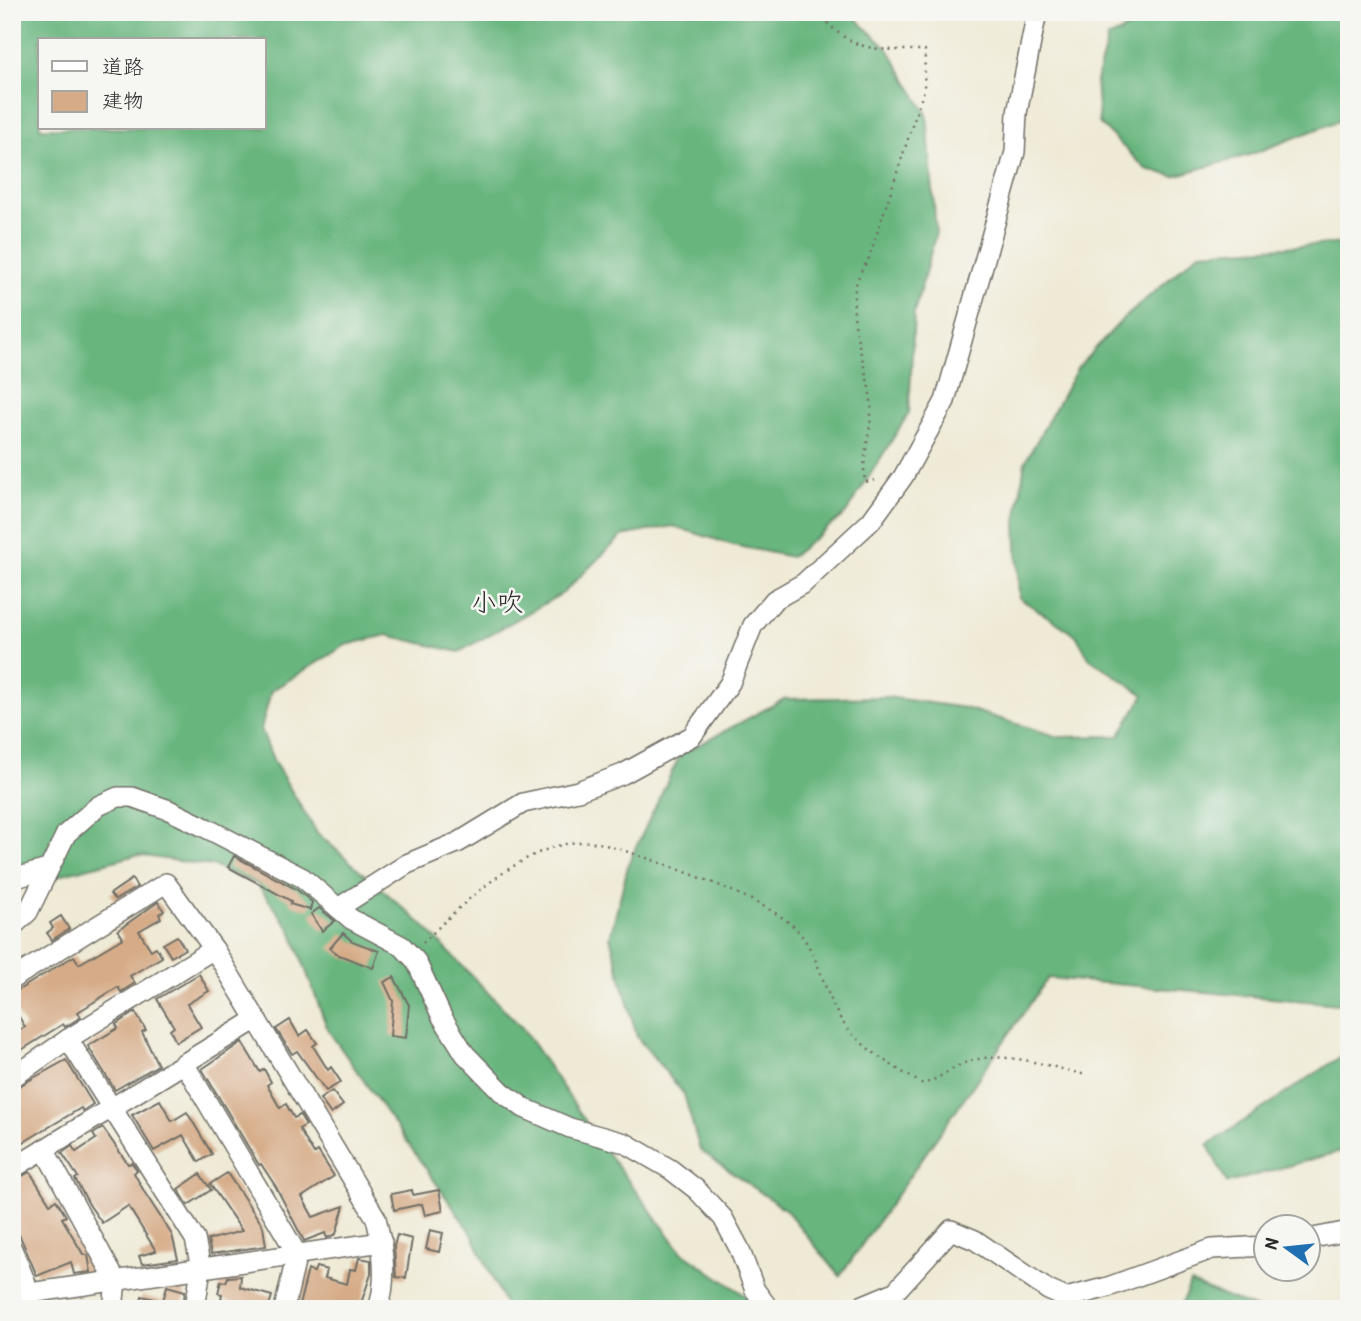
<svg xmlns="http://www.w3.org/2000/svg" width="1361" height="1321" font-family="'Patrick Hand','Klee One',sans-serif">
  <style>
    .forest { fill: #68b57e; stroke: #4a7054; stroke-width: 2; fill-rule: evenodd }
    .building { fill: #d6ab87 }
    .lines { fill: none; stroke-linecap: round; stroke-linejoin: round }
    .minor-casing { stroke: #706e66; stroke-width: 22 }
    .path { stroke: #706e66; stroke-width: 2.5; stroke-dasharray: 2 5; stroke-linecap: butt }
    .minor { stroke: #fff; stroke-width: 19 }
    .labels { text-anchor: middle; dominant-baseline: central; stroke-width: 5; stroke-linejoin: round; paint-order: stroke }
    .neighbourhood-label { font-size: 26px; fill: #2b2b2b; stroke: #f6f6f2 }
  </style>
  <rect width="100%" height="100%" fill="#f6f6f2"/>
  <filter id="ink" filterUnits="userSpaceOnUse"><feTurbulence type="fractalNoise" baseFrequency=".0143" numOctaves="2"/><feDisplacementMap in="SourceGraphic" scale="14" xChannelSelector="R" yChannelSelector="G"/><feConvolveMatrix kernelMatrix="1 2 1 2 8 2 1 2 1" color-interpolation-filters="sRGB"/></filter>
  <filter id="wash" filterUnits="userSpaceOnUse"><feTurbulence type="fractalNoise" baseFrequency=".00686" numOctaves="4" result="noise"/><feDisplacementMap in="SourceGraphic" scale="28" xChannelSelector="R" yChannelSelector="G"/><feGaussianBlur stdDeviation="1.57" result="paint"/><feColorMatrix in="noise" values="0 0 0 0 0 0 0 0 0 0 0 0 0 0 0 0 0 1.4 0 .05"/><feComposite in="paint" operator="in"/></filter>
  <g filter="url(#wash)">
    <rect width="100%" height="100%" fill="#efead5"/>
    <g class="forest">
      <path d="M12 12H849L888 49 927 114 936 233 914 313 909 413 846 513 791 557 733 545 673 526 622 536 563 593 459 652 387 635 346 645 271 691 261 729 274 762 317 833 422 924 523 1029 603 1147 682 1252 765 1309H507L472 1234 328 1030 291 930 257 884 213 866 137 855 12 887ZM40 40H264V128H40Z"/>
      <path d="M1163 12H1349V117L1252 154 1174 176 1146 169 1099 123 1096 81 1108 38Z"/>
      <path d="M1349 243V1005L1048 978 840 1276 786 1210 700 1150 684 1094 637 1037 610 937 629 862 680 755 784 699 887 697 965 708 1059 737 1119 736 1144 695 1089 658 1076 635 1019 598 1016 523 1025 462 1078 367 1121 321 1200 252Z"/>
      <path d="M1349 1051V1149L1227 1183 1208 1145Z"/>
      <path d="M1190 1283 1257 1309H1180Z"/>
    </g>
    <g id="blocks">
      <g class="building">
        <path d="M234 856 296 889 312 902 310 910 290 904 291 901 228 867Z"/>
        <path d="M132 879 137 887 115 900 110 894Z"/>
        <path d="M158 902 164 911 159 914 161 918 139 931 151 950 156 947 162 957 130 976 135 983 121 992 118 987 78 1012 81 1017 65 1027 63 1024 12 1056V1025L16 1032 25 1027 12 1005V994L74 956 79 964 123 938 118 930Z"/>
        <path d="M319 908 335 921 322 931 311 914Z"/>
        <path d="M61 916 69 929 52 940 47 933 53 928 50 923Z"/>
        <path d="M343 933 352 941 379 951 373 968 339 955 330 948Z"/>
        <path d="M177 936 185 949 171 957 163 944Z"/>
        <path d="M199 974 209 991 187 1004 201 1027 176 1042 170 1030 174 1027 157 999Z"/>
        <path d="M394 977 409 1005 406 1038 390 1036 393 1001 384 982Z"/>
        <path d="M135 1012 146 1030 142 1032 158 1065 115 1090 88 1046 118 1028 116 1024Z"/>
        <path d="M290 1020 299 1036 308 1030 317 1043 313 1046 328 1070 331 1067 341 1082 326 1091 297 1051 292 1054 276 1029Z"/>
        <path d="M242 1042 260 1072 264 1069 271 1082 267 1085 280 1108 286 1104 294 1118 300 1115 306 1125 299 1129 314 1154 318 1151 334 1176 302 1197 313 1217 344 1206 336 1234 327 1238 325 1233 304 1241 276 1187 261 1164 259 1165 202 1069Z"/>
        <path d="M66 1060 93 1104 83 1111 81 1108 12 1149V1090Z"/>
        <path d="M332 1091 343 1105 331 1114 320 1099Z"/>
        <path d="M160 1100 172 1121 187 1112 212 1154 199 1162 183 1135 154 1151 132 1115Z"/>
        <path d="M103 1128 128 1164 132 1163 137 1170 134 1173 145 1193 172 1235 178 1259 142 1264 139 1256 156 1251 128 1206 102 1223 90 1206 75 1179 78 1177 62 1153 72 1146 76 1152 96 1139 93 1134Z"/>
        <path d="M30 1172 50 1204 56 1200 66 1216 62 1218 83 1254 88 1255 91 1272 74 1274 71 1262 37 1276 20 1236 16 1238 12 1231V1182Z"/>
        <path d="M227 1173 263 1226 266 1246 211 1254 208 1240 242 1231 210 1184Z"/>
        <path d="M200 1174 211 1190 188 1205 178 1189Z"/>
        <path d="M412 1190 413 1195 439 1190 443 1211 425 1215 422 1204 394 1210 391 1194Z"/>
        <path d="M430 1230 443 1233 439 1252 426 1249Z"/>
        <path d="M397 1235 412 1239 406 1278 396 1277 394 1246Z"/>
        <path d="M359 1258 371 1260V1274L359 1309H298L308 1270 314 1272 316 1267 327 1270 325 1278 347 1284 350 1269 356 1270Z"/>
        <path d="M241 1276 240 1287 272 1296 268 1309H248L221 1299 222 1294 218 1293 221 1281 226 1282 228 1277Z"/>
        <path d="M167 1286 185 1291 183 1309H139L142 1296 163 1301Z"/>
      </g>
    </g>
  </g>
  <g filter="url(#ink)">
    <use href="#blocks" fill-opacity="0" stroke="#706e66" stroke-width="2"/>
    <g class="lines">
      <g class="minor-casing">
        <g id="minor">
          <path d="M12 879 48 869"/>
          <path d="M338 908 407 864 459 842 523 803 578 791 623 774 692 736 730 683 753 625 774 600 804 583 871 521 903 477 945 401 1015 152 1017 113 1037 12"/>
          <path d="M12 927 28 912 66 834 98 806 118 797H132L169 810 206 828 303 878 351 919 402 946 416 961 442 1017 465 1054 502 1092 524 1108 570 1128 625 1143 670 1169 697 1190 723 1218 739 1248 755 1290 769 1309"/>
          <path d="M12 979 166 883 214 949 376 1218C383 1247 388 1280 378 1309"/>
          <path d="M68 1039 195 1239 201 1268 195 1309"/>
          <path d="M184 1063 297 1254 284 1309"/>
          <path d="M12 1078 68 1039 214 949"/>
          <path d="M44 1149 116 1281 113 1309"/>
          <path d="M12 1169 255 1020"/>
          <path d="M1308 1239 1349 1231"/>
          <path d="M12 1249 30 1293 29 1309"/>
          <path d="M30 1293 382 1242"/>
          <path d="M854 1309 895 1292 951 1230 975 1240 1048 1290 1066 1298 1108 1287 1212 1249 1266 1246"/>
        </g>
      </g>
      <g class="path">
        <path d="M818 12C851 53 875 50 925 50L924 90 868 261C836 299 867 360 871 402 873 429 861 455 865 482L879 480"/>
        <path d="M423 943C464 901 536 832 599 843 644 856 770 898 798 931 820 957 823 990 840 1018 856 1045 896 1069 923 1084 939 1079 951 1068 967 1062 1004 1049 1050 1067 1086 1075"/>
      </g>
      <use href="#minor" class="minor"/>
    </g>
  </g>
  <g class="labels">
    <g class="neighbourhood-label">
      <text x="497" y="601">小吹</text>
    </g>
  </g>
  <rect width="1361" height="1321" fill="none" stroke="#f6f6f2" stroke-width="42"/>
  <rect x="38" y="38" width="228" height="91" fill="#f6f6f2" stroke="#a5a5a2" stroke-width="2"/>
  <rect x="52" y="61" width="35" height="10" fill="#ffffff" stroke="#a5a5a2" stroke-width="2"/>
  <text x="102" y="74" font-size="21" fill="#2b2b2b">道路</text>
  <rect x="52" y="91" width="35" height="21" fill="#d6ab87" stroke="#a5a5a2" stroke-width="2"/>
  <text x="102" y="108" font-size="21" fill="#2b2b2b">建物</text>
  <g transform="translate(1287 1248) rotate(285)"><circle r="33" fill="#f6f6f2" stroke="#a5a5a2" stroke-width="2"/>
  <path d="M0-5L12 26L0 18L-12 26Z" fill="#1f6fb2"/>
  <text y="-10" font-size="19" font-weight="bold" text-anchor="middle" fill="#2b2b2b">N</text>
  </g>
</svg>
